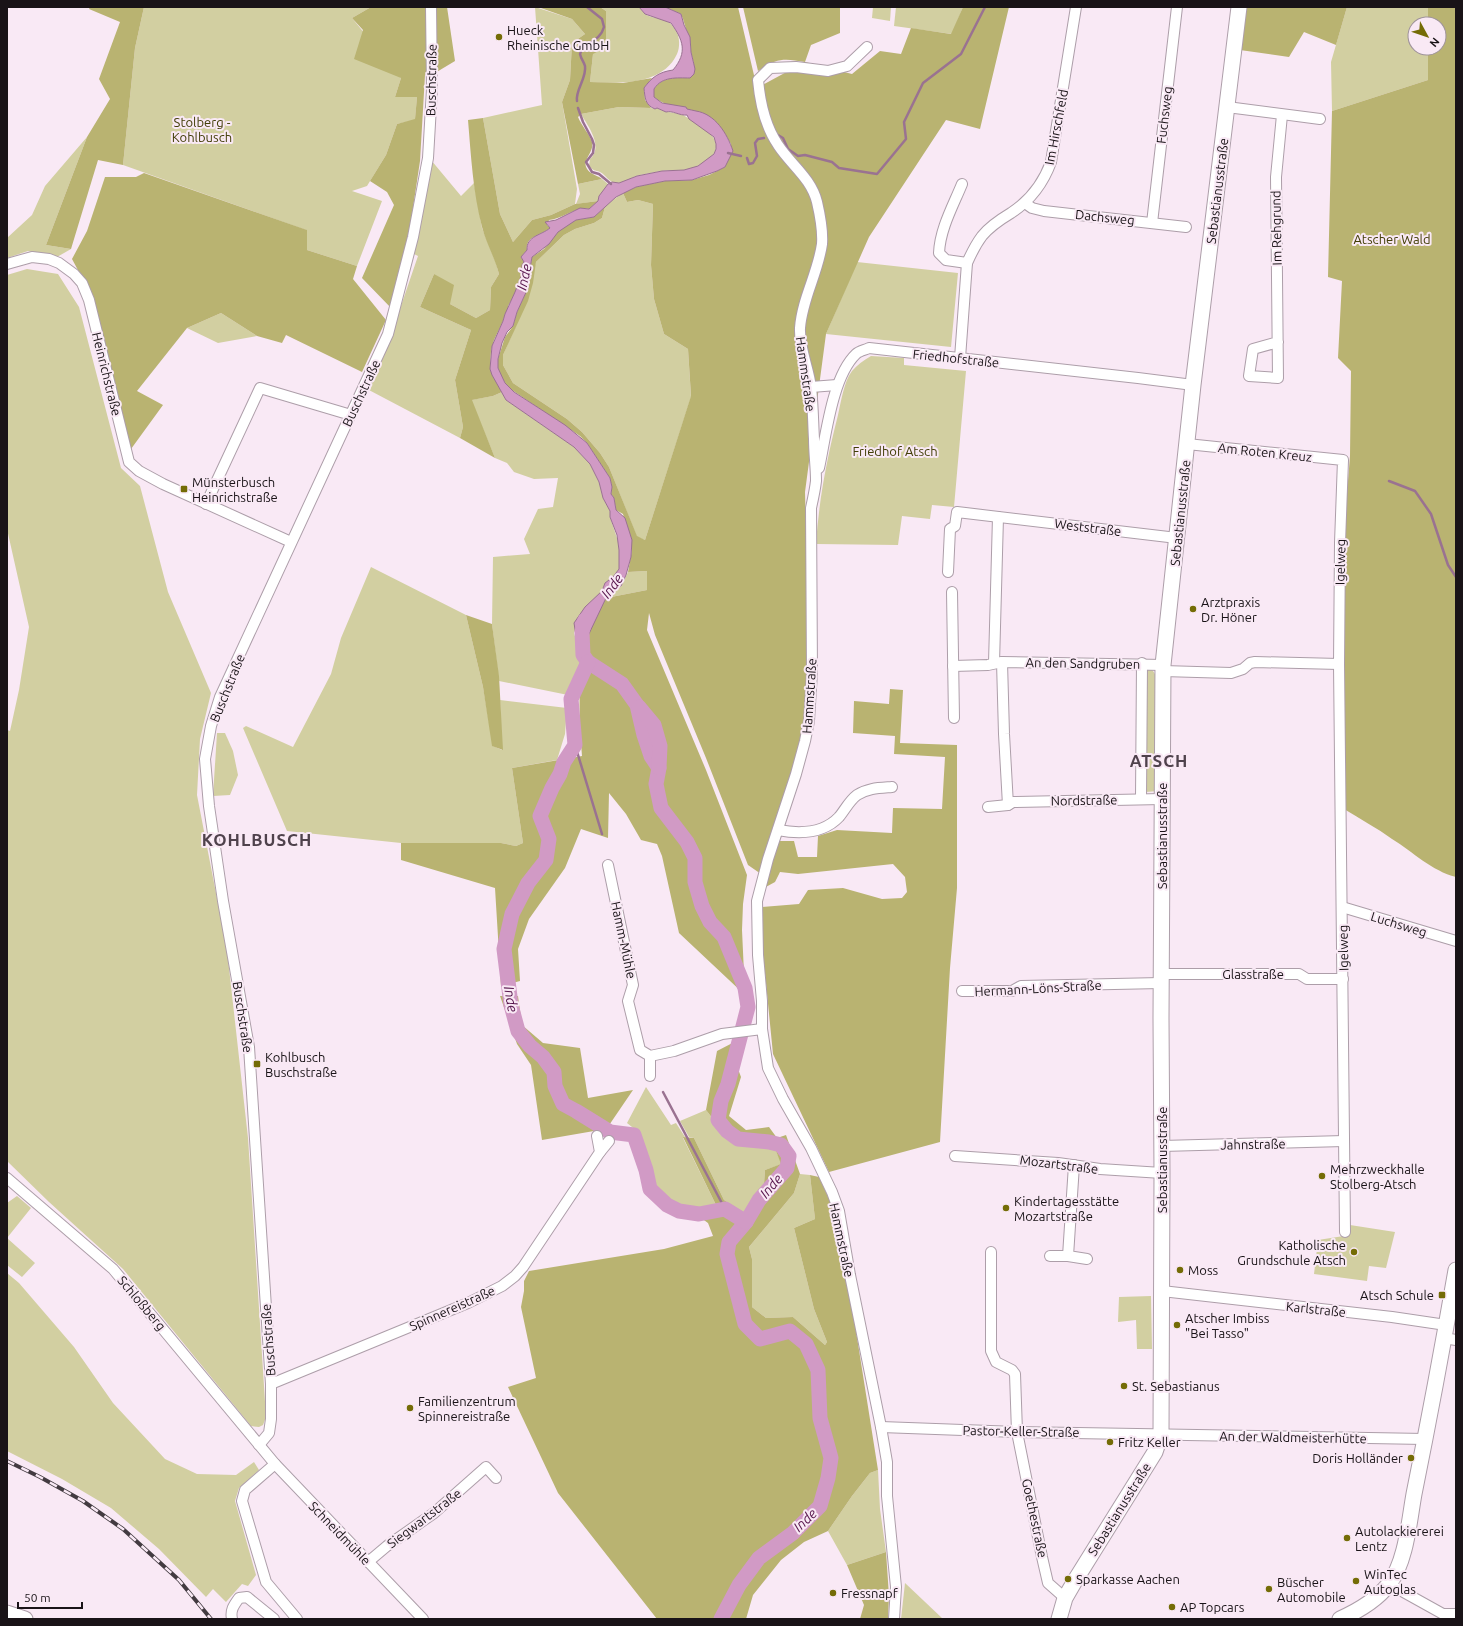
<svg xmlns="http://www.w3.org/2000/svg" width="1463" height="1626" font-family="Ubuntu,sans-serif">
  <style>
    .green { fill: #d2cfa1 }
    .forest { fill: #b9b371 }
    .water { fill: #d19ac5; stroke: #9a7291 }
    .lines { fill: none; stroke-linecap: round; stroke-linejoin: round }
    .stream { stroke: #9a7291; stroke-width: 2.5 }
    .river { stroke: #d19ac5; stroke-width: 15 }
    .street-casing { stroke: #ad9ea9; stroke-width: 12 }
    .secondary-casing { stroke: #ad9ea9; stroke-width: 17 }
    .street { stroke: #fff; stroke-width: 10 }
    .secondary { stroke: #fff; stroke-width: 15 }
    .rail-casing { stroke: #433b41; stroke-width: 4 }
    .rail { stroke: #f9e9f5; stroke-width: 2.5; stroke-dasharray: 8; stroke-linecap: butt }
    .poi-dot { fill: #746c06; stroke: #f9e9f5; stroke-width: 1.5 }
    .labels { text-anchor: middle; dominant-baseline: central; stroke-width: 4; stroke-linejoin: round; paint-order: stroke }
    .poi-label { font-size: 13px; fill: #191317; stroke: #f9e9f5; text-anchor: start }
    .street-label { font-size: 13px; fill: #191317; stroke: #f9e9f5 }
    .park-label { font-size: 13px; fill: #413d06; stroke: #f9e9f5 }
    .water-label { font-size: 14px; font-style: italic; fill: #55144b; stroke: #f9e9f5 }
    .district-label { font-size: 17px; font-weight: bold; letter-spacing: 1px; fill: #4f424c; stroke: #f9e9f5 }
  </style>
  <rect width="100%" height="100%" fill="#f9e9f5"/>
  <g class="green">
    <path d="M144 7H371L352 18 401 78 395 97H417L415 120 397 124 386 155 367 186 352 191 382 201 357 266 307 250 306 230 123 165 135 48Z"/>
    <path d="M535 7 572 19 585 34 572 43 570 80 562 102 577 189 575 204 551 215 532 220 513 242 500 214 483 118 542 105Z"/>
    <path d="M600 7H639C641 9 643 12 645 14 655 21 668 15 676 31 680 37 680 48 677 54 663 85 619 84 590 82L593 54 606 11Z"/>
    <path d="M873 7H891L890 21 872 18Z"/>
    <path d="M896 7H963L952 34 894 26Z"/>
    <path d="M1347 7H1428V24H1415V48H1428V80L1332 111 1331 62Z"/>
    <path d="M619 107 651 108 655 109 657 108C664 113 675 112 683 115 690 119 711 132 714 139 724 156 696 169 683 170 676 171 668 170 661 171 654 172 647 174 640 175 633 176 625 183 617 183 609 183 606 175 600 172 595 170 593 171 589 166L590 159C604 147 588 126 581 114Z"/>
    <path d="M87 137 46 245 71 249 57 257 28 251 7 258V238L32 215 45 186Z"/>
    <path d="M431 160 461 196 474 183 482 228 496 263 499 274 491 287 490 310 476 318 450 304 434 274 420 307 471 330 455 380 463 427 460 438 367 389 389 341 418 256 412 253Z"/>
    <path d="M602 179 608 184C607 189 601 195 598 201L576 204 580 194 578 184Z"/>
    <path d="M623 193 627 202 638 200 653 204 651 265 654 299 664 334 688 349 691 397 645 540 637 537 609 467 600 453 582 432 567 419 513 383 503 365V355L519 319 536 262 564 235 575 229 594 223 602 218 605 207 610 202Z"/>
    <path d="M857 262 958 273 951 347 826 334Z"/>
    <path d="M27 269 58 274 79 307 121 468 140 486 168 592 211 693 200 739 197 795 227 950 248 1138 266 1417 263 1425 259 1427 251 1426 123 1269 49 1202 7 1161V730L10 731 19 690 29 627 7 529V275Z"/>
    <path d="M221 313 257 336 218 343 187 328Z"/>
    <path d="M871 356 904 358V365L966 371 954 507 932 505 930 519 902 516 898 545 816 544C819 499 827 458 838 415 841 402 844 381 852 371 857 365 864 360 871 356Z"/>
    <path d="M502 392 506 400 574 447 590 464 599 482 603 498 610 511V517L618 541 620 559 619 569 613 577 605 583 602 591 597 597 585 607 574 633 581 658 580 667 571 682 568 695 499 681 492 624 493 557 530 554 524 539 538 509 553 507 558 478 534 479 514 472 507 463 495 458 471 400 493 396Z"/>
    <path d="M371 567 466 615 483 687 493 746 502 750 500 700 567 708 565 734 557 760 512 768 523 843 516 846 501 843H401L287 831 243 728 246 726 293 747 331 674 341 638Z"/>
    <path d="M647 571V590L606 598 621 586 628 572Z"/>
    <path d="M1151 668 1157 677 1158 791 1146 792 1144 670Z"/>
    <path d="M217 733H225L233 751 238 775 230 795 213 796Z"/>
    <path d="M646 1087 671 1125 676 1123 685 1137 683 1138 716 1205 703 1208 702 1212 687 1210 669 1202 652 1188 637 1131 627 1123Z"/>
    <path d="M706 1110 724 1133 747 1144 776 1151 782 1164 765 1170 764 1184 746 1214 724 1200 694 1138 689 1137 680 1121Z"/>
    <path d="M800 1174 810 1175 815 1219 794 1228 814 1309 827 1342 825 1345 793 1317 766 1318 752 1307V1259L749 1247 794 1193Z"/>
    <path d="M17 1196 31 1208 7 1238 35 1263 22 1277 7 1265V1203Z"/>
    <path d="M1350 1225 1395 1232 1386 1268 1369 1266 1367 1281 1314 1274 1318 1240 1350 1235Z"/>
    <path d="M7 1273 19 1283 74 1347 113 1403 165 1459 197 1474 236 1475 254 1462 259 1470 239 1488 235 1501 256 1575 248 1586 242 1584 226 1602 213 1589 206 1597 159 1549 111 1508 62 1479 7 1451Z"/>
    <path d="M1151 1296 1152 1349H1137L1136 1320 1118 1322 1119 1297Z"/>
    <path d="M878 1470 880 1509 886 1552 847 1565 828 1531 852 1496 870 1473Z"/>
    <path d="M905 1583 943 1619H901Z"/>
  </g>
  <g class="forest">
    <path d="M90 7H144L135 48 123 165 98 160 71 249 46 245 87 137 110 99 99 79 120 22 89 9Z"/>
    <path d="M371 7H447L455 61 435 73 425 75 420 161 408 241 392 309 362 278 394 205 387 192 370 181 386 155 397 124 415 119 417 97H395L401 78 354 59 363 30 352 18Z"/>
    <path d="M538 7H600L606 11V47L593 54 590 82 623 83 652 78 644 88 645 100 651 108 619 107 581 114 578 117C581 125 590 135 592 142 595 154 577 162 591 173 594 175 598 176 602 179L578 184 562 102 570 80 572 43 585 34 572 19Z"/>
    <path d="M665 7H738L757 88 805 62C784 58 776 58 758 71L743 7H840V33L811 45 805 62 852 74 880 51 901 54 911 28 951 34 963 7H1009L980 129 946 120 869 237 826 334 805 492 809 647 805 711 801 740 761 874 748 865 706 758 655 635 649 613 647 630 706 770 747 875 743 904 742 930 745 995 679 933 662 856 657 844 641 840 626 814 609 793 608 838 581 829 565 868 529 919 518 949 520 981 501 986 495 888 401 860V843H501L516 846 523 843 512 768 582 756C579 718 577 678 587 640 591 625 599 611 606 598L647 590V571L628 572 632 550 623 514 616 510 614 498 611 494 612 487 610 478 587 443 580 436 509 388 501 377 498 368V359L505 337 513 326 517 312 528 288V280L532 257 544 249 558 232 565 226 576 220 594 217 605 207 602 218 594 223 575 229 564 235 536 262 533 283 528 301 503 355V365L513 383 567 419 582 432 600 453 609 467 637 536 645 540 691 396 688 349 664 334 654 299 651 265 653 204 638 200 627 202 623 193 636 187 665 181 692 180 709 175 725 167 731 144C716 117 705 114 677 107 669 105 661 103 654 97V89C660 79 674 76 685 78L694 64 691 52V45L683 19 681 14Z"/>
    <path d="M1245 7H1347L1336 45 1304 32 1289 57 1240 50Z"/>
    <path d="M1428 7H1456V877C1432 871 1413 852 1392 839 1377 828 1360 819 1344 809L1343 543 1350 456 1351 371 1338 358 1342 281 1328 277 1332 111 1428 80V48H1439V24H1428Z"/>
    <path d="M483 118 500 214 513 242 532 220 551 215 575 204 598 201 589 209C575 206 563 219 549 220L547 225 550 228C542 235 525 236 527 250L521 257 524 262 522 265V274L516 292 508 306V310L505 314 503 321 494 340 491 351 490 369 502 392 493 396 472 400 495 458 460 438 463 427 455 380 471 330 420 307 434 274 454 285 450 304 476 318 490 310 491 287 499 274C495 258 486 243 482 227 473 193 471 156 468 120Z"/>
    <path d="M144 173 307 230V250L357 266 353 279 386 320 362 372 286 335 282 343 257 336 221 313 187 328 137 391 163 405 131 449 93 298 72 259 87 231 105 177H136Z"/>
    <path d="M466 615 492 624 499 676 503 750 492 746 483 687Z"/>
    <path d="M890 689 903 690 900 743 957 745V888L950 968 940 1142 829 1172 773 1054 763 953 762 907 799 904 808 890 843 888 882 899 902 898 907 892 905 877 893 864 798 874 780 872 775 882 764 888 779 841H794L798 857H817L818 836 837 830 892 833 893 808 942 809 945 757 894 754 895 736 853 733 854 701 889 704Z"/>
    <path d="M500 996H518L522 1025 543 1043 580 1048 588 1098 633 1090 601 1137 594 1131 542 1140 531 1065 517 1044Z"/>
    <path d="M744 1037 738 1069 741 1077 729 1116 746 1130 769 1127 777 1138 786 1135 800 1174 794 1193 749 1247 752 1259V1307L766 1318 793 1317 825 1345 827 1342 814 1309 794 1228 815 1219 810 1175 819 1177 835 1212 843 1249 878 1470 870 1473 852 1496 828 1531 804 1542 781 1560 753 1595 746 1619H657L558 1493 508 1387 536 1378 521 1307 524 1291V1281L529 1271 664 1249 713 1236 708 1223 701 1218 703 1208 716 1205 683 1137 694 1138 724 1200 745 1213 764 1184 765 1170 781 1164 776 1151 747 1144 724 1133 706 1110 717 1051Z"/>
    <path d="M886 1552 889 1596 888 1619H860L864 1605 847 1565Z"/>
  </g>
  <path class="water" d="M639 7H665L681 14 684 25 690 37 691 52 695 69 694 74 690 78C677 78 662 76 654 89V97L662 103 686 107 687 109C690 110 693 110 696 111 715 114 727 133 733 151L725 167 717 171 692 180 665 181 636 187 616 197 594 217 576 220 558 232 549 244 532 257 528 280V288L517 312 513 326 507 332 502 343 498 359V368L505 383 514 392 565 425 587 443 610 478 612 487 611 494 614 498 616 510 625 518 632 540 631 557 626 575 621 586 606 598 587 638 577 642 574 623 585 607 602 591 605 583 613 577 619 569V550L617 535 610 517V511L603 498 599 482 590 464 574 447 506 400 492 375 490 369 492 346 503 321 505 314 515 292 522 274V265L524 262 521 257 527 250C526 236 542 235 550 228L545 222 556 220 580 208 589 209 598 201 599 196 608 184 612 182 619 183 637 176 662 171 684 170 698 166 714 154 716 149V144L714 137 689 119 687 115C680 116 672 110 666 112L657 108 655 109C645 105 645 98 644 88 652 77 659 72 673 70 688 52 683 40 671 23L645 14Z"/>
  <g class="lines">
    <g class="stream">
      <path d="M577 101C575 90 587 78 585 66 584 62 581 59 580 54 583 43 600 42 604 27L602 19 587 7"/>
      <path d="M578 108 583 122 592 139 594 145 593 153 586 162 592 172 599 174 611 184"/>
      <path d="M778 135 783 138 788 149 798 156 805 155 832 162 839 168 877 174 906 139 904 122 923 83 961 54 985 7"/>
      <path d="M728 153 741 156"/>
      <path d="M747 158 749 164 753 163 757 156 755 143 758 139 764 138"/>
      <path d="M1389 481 1415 491 1431 514 1448 565 1456 577"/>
      <path d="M575 745 602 834"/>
      <path d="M663 1092 725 1209"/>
    </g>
    <g class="river">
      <path d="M585 620 582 632 583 655 588 662 622 684 637 705 644 735 651 756 659 768 656 784 661 808 687 842 695 858V882L702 906 710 922 724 937 745 988 748 1007 728 1084 721 1101 718 1120 727 1131 738 1139 769 1142 781 1145 789 1156 787 1168 759 1200 746 1222 729 1242 727 1254 745 1324 760 1339 790 1331 806 1344 818 1370 820 1418 831 1458 828 1478 820 1506 793 1533 759 1558 739 1585 721 1619"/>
      <path d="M588 662 571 699 575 745 564 762 560 774 552 788 540 816 549 839 546 860 528 883 512 914 504 949 511 1005 518 1031 530 1046 543 1057 554 1072 555 1086 563 1104 576 1111 610 1132 634 1135 646 1170 650 1189 667 1205 679 1211 699 1214 725 1209 746 1222"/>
      <path d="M639 707 654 725 660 746 659 768"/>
    </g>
    <g class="street-casing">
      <g id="street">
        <path d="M867 47 847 66 828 71 796 67 770 68 758 80C760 102 765 126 778 145 791 165 811 178 817 202 820 215 823 231 822 244 818 273 802 299 800 328 799 349 809 368 811 388 813 405 813 422 814 439 814 453 816 467 816 481 815 490 813 499 811 508L812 672 809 721 805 741 796 774 768 859 757 901 758 955 762 1001V1029L768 1068 783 1099 811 1148 832 1192 839 1211 850 1275 881 1427 887 1462V1496L896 1587 894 1619"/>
        <path d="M1227 107 1320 119"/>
        <path d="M962 184C953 206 940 229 939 253L946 260 967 263"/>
        <path d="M1025 203 1032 208 1044 211 1186 227"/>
        <path d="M1152 223 1177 7"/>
        <path d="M7 264 32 257 49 259 59 263 74 274 82 283 89 300 129 462 139 471 163 484 291 542"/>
        <path d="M1278 342 1253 349 1249 376 1278 378 1276 177 1282 115"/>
        <path d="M960 358 967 263C971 254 976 244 982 236 990 226 1001 219 1011 213 1031 200 1043 184 1051 162L1076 7"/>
        <path d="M811 387 837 385"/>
        <path d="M819 468C826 436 832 377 856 354 859 351 865 350 869 348L1138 378 1193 385"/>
        <path d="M206 504 260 388 351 415"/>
        <path d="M948 572 950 529 955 526 957 512 1177 538"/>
        <path d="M952 592 954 718"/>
        <path d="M1002 662 1004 734 1008 805"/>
        <path d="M994 663 998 517"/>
        <path d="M1339 664 1345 1232"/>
        <path d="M953 666 988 665 1002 662 1163 665"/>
        <path d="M1163 671 1231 673 1243 669 1250 663 1255 662 1339 664 1340 543 1343 460 1187 444"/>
        <path d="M1141 799 1142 663"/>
        <path d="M988 807 1008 805 1013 802 1162 799"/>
        <path d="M778 830C799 834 823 834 839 817 845 810 849 801 857 795 868 788 879 788 892 787"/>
        <path d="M608 865 633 985 628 1001 640 1050 650 1056 674 1051 722 1034 762 1029"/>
        <path d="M1342 907 1456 941"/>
        <path d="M1162 974H1299L1307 979H1343"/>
        <path d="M962 991H1012L1021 986 1161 983"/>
        <path d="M650 1076V1056"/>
        <path d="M1162 1146 1344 1141"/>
        <path d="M600 1152 609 1141"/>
        <path d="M955 1156 1058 1163 1100 1169 1162 1173"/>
        <path d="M1074 1165 1068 1256 1087 1259"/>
        <path d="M7 1178 113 1269 275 1464 423 1619"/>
        <path d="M991 1252V1351L996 1362 1012 1370 1015 1374 1017 1432 1042 1557 1048 1583 1065 1598"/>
        <path d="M1050 1256H1068"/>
        <path d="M1162 1291 1392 1317 1446 1325"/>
        <path d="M1444 1338 1456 1340"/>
        <path d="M271 1384 468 1303 502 1286 515 1276 523 1267 600 1152 597 1136"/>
        <path d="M881 1427 1017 1432 1425 1439"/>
        <path d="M259 1445 269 1433 271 1419V1384L249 1047 223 901 209 806 205 759 211 726 220 697 388 334 413 237 428 158 432 89 431 7"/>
        <path d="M275 1464 245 1490 242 1501 266 1582 297 1619"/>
        <path d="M368 1562 387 1546 434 1513 486 1467 496 1478"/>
        <path d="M1389 1584 1443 1614H1456"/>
        <path d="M232 1619C230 1610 234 1605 239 1598L247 1597 274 1619"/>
      </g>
    </g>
    <g class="secondary-casing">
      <g id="secondary">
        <path d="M7 1613 25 1619"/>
        <path d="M1059 1619 1065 1598 1076 1579 1155 1452 1161 1434 1162 1173 1161 1018 1163 665 1193 385 1239 7"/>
        <path d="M1340 1619C1358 1611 1376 1601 1389 1584 1406 1562 1409 1522 1414 1494 1429 1420 1443 1345 1456 1270"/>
      </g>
    </g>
    <use href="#street" class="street"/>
    <use href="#secondary" class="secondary"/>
    <g class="rail-casing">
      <path id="rail" d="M7 1461 40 1477 83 1501 123 1529 179 1580 211 1619"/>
    </g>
    <use href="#rail" class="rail"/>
  </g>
  <g class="poi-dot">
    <circle cx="499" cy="37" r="4"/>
    <rect x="180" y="485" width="8" height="8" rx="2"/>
    <circle cx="1193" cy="609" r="4"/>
    <rect x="253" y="1060" width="8" height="8" rx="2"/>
    <circle cx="1322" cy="1176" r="4"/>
    <circle cx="1006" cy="1208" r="4"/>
    <circle cx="1354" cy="1252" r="4"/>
    <circle cx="1180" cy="1270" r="4"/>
    <rect x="1438" y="1291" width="8" height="8" rx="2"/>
    <circle cx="1177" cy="1325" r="4"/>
    <circle cx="1124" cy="1386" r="4"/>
    <circle cx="410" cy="1408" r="4"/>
    <circle cx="1110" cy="1442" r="4"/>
    <circle cx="1411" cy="1458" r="4"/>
    <circle cx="1347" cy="1538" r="4"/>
    <circle cx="1068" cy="1579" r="4"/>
    <circle cx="1356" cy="1581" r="4"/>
    <circle cx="1269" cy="1589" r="4"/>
    <circle cx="833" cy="1593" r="4"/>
    <circle cx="1172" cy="1607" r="4"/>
  </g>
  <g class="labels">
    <g class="poi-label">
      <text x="507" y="30">Hueck<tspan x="507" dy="15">Rheinische GmbH</tspan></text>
      <text x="192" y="482">Münsterbusch<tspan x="192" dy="15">Heinrichstraße</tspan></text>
      <text x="1201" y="602">Arztpraxis<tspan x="1201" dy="15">Dr. Höner</tspan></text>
      <text x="265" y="1057">Kohlbusch<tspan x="265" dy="15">Buschstraße</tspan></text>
      <text x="1330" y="1169">Mehrzweckhalle<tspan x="1330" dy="15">Stolberg-Atsch</tspan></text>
      <text x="1014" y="1201">Kindertagesstätte<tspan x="1014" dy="15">Mozartstraße</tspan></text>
      <text x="1346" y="1245" text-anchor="end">Katholische<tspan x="1346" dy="15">Grundschule Atsch</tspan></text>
      <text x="1188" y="1270">Moss</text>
      <text x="1434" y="1295" text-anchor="end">Atsch Schule</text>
      <text x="1185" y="1318">Atscher Imbiss<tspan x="1185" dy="15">"Bei Tasso"</tspan></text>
      <text x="1132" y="1386">St. Sebastianus</text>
      <text x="418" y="1401">Familienzentrum<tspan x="418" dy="15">Spinnereistraße</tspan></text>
      <text x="1118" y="1442">Fritz Keller</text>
      <text x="1403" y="1458" text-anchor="end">Doris Holländer</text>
      <text x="1355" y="1531">Autolackiererei<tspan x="1355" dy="15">Lentz</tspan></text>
      <text x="1364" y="1574">WinTec<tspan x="1364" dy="15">Autoglas</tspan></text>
      <text x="1076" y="1579">Sparkasse Aachen</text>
      <text x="1277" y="1582">Büscher<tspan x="1277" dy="15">Automobile</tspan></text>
      <text x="841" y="1593">Fressnapf</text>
      <text x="1180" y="1607">AP Topcars</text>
    </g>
    <g class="street-label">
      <text transform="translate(431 80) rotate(-89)">Buschstraße</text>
      <text transform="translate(1164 115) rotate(-83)">Fuchsweg</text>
      <text transform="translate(1056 127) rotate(-79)">Im Hirschfeld</text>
      <text transform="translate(1217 191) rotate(-83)">Sebastianusstraße</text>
      <text transform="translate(1105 217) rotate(6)">Dachsweg</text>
      <text transform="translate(1276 228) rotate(-91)">Im Rehgrund</text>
      <text transform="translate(956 358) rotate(6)">Friedhofstraße</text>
      <text transform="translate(107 374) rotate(76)">Heinrichstraße</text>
      <text transform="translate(806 374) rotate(82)">Hammstraße</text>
      <text transform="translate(361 393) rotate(-65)">Buschstraße</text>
      <text transform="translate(1265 452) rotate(6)">Am Roten Kreuz</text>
      <text transform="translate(1180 513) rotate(-84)">Sebastianusstraße</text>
      <text transform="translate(1088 527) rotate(7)">Weststraße</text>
      <text transform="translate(1340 562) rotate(-89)">Igelweg</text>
      <text transform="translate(1083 663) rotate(1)">An den Sandgruben</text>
      <text transform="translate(227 688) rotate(-68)">Buschstraße</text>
      <text transform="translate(809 696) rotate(-86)">Hammstraße</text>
      <text transform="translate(1084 800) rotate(-1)">Nordstraße</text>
      <text transform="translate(1162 836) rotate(-90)">Sebastianusstraße</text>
      <text transform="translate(1399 924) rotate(17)">Luchsweg</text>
      <text transform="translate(624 940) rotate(78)">Hamm-Mühle</text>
      <text transform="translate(1343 948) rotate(-91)">Igelweg</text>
      <text x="1253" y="974">Glasstraße</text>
      <text transform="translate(1038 988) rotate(-3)">Hermann-Löns-Straße</text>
      <text transform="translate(243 1017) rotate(81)">Buschstraße</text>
      <text transform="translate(1253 1144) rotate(-1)">Jahnstraße</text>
      <text transform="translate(1162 1160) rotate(-90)">Sebastianusstraße</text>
      <text transform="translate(1059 1164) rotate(7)">Mozartstraße</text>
      <text transform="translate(842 1240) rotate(78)">Hammstraße</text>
      <text transform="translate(142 1303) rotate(50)">Schloßberg</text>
      <text transform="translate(452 1308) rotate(-24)">Spinnereistraße</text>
      <text transform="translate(1316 1309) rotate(6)">Karlstraße</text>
      <text transform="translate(268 1340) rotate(-94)">Buschstraße</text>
      <text transform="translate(1021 1431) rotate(1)">Pastor-Keller-Straße</text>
      <text transform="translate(1293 1437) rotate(1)">An der Waldmeisterhütte</text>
      <text transform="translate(1119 1509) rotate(-58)">Sebastianusstraße</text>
      <text transform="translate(424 1518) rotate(-37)">Siegwartstraße</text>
      <text transform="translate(1035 1518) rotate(78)">Goethestraße</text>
      <text transform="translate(340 1533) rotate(46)">Schneidmühle</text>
    </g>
    <g class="park-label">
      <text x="202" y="122">Stolberg -<tspan x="202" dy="15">Kohlbusch</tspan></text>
      <text x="1392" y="239">Atscher Wald</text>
      <text x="895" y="451">Friedhof Atsch</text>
    </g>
    <g class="water-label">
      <text transform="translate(524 277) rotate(-77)">Inde</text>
      <text transform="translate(612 586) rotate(-53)">Inde</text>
      <text transform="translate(511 999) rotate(80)">Inde</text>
      <text transform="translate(771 1186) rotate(-49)">Inde</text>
      <text transform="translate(805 1520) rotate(-44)">Inde</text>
    </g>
    <g class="district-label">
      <text x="1159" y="760">ATSCH</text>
      <text x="257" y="839">KOHLBUSCH</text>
    </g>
  </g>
  <rect width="1463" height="1626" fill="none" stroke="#191317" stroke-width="16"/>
  <g transform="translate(1427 36) rotate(130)"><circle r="19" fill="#f9e9f5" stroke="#9f939c"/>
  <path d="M0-3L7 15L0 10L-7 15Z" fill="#746c06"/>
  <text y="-6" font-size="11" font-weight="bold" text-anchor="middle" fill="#191317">N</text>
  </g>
  <path d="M18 1602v6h64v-6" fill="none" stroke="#191317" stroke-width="2"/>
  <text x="24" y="1602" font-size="12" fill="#191317" stroke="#f9e9f5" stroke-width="3" paint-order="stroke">50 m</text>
</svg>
